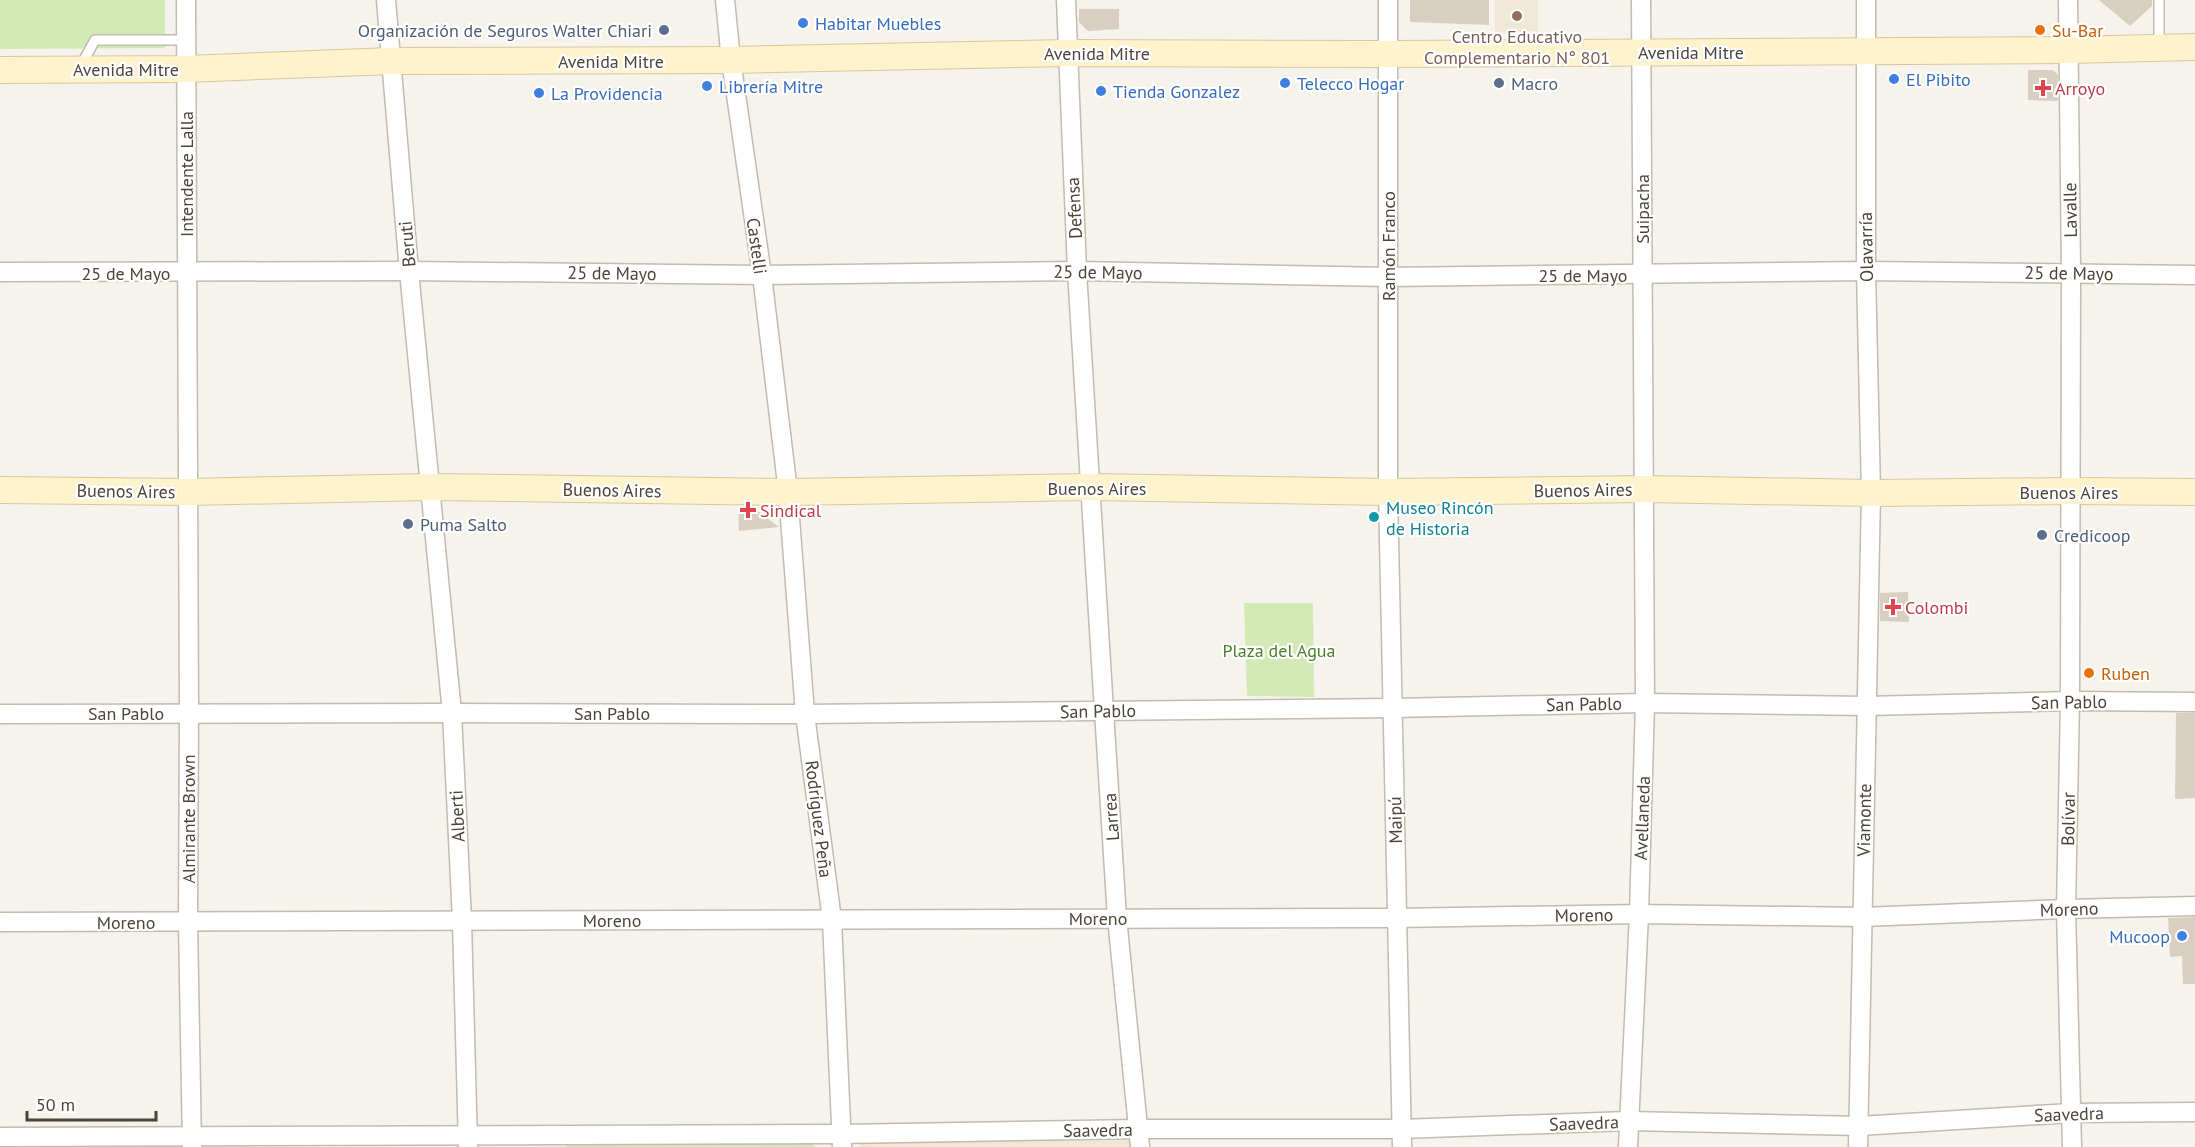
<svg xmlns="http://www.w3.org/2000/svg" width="2195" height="1147" font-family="'PT Sans',sans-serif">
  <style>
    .education { fill: #efe8d6 }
    .green { fill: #d2eab5 }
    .building { fill: #d8cfc1 }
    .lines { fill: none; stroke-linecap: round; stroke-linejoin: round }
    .lane-casing { stroke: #c2bbae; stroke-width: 12 }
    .street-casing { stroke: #c2bbae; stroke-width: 21 }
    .secondary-casing { stroke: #d6c79b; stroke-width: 28 }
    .lane { stroke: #fff; stroke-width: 9 }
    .street { stroke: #fff; stroke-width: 18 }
    .secondary { stroke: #fff3cd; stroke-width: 26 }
    .education-dot { fill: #8d6e63; stroke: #fff; stroke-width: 2 }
    .shop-dot { fill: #3f7fe0; stroke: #fff; stroke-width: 2 }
    .service-dot { fill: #5c6f8a; stroke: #fff; stroke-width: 2 }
    .food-dot { fill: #e8710a; stroke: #fff; stroke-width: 2 }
    .health-dot { fill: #e0444e; stroke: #fff; stroke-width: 2 }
    .culture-dot { fill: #0f9aa8; stroke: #fff; stroke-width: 2 }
    .labels { text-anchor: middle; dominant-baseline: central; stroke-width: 4.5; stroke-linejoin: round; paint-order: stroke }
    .shop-label { font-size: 18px; fill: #366cbe; stroke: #fff; text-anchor: start }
    .service-label { font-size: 18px; fill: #4e5e75; stroke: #fff; text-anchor: start }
    .food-label { font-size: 18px; fill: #c56008; stroke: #fff; text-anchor: start }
    .education-label { font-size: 18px; fill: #785e54; stroke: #fff }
    .street-label { font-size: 18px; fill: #4b4439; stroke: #fff }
    .health-label { font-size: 18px; fill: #be3a42; stroke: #fff; text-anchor: start }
    .culture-label { font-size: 18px; fill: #0d838f; stroke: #fff; text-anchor: start }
    .park-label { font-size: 18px; fill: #4a7f2a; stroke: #fff }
  </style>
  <rect width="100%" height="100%" fill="#f6f3ec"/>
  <g class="education">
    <path d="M1495 0H1538V31L1495 33Z"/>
    <path d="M1137 1139V1147H860V1141Z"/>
  </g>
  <g class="green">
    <path d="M0 0H165V48L0 49Z"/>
    <path d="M1244 603H1313L1314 697 1247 696Z"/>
    <path d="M810 1142 815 1147H566L565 1144Z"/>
  </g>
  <g class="building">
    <path d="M1410 0H1489V25L1410 22Z"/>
    <path d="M2099 0H2152V6L2130 26Z"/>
    <path d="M1079 9H1119V29L1088 31 1079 22Z"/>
    <path d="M2028 70H2053L2058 75V101L2028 100Z"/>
    <path d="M738 506 753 507 779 527 739 531Z"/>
    <path d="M1908 592 1909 622 1880 621V593Z"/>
    <path d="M2176 713H2195V798L2175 799Z"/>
    <path d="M2195 917V984H2183L2182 956 2170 957 2168 918Z"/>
  </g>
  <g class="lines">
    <g class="lane-casing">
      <g id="lane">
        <path d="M2159 45V0"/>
        <path d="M80 67 95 40H186"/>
      </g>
    </g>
    <g class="street-casing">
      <g id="street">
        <path d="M186 0 189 713 188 922 192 1147"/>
        <path d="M386 0 409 271 452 713 462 921 468 1147"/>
        <path d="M725 0 731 60 762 275 788 492 805 714 832 920 842 1147"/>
        <path d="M1066 0 1077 271 1104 711 1117 918 1140 1147"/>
        <path d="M1388 0V492L1402 1147"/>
        <path d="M2068 0 2071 272 2070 701 2066 909 2072 1147"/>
        <path d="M0 272 409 271 762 275 1077 271 1388 277 1866 271 2195 275"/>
        <path d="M0 714 452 713 805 714 1393 708 1645 703 1866 706 2070 701 2195 702"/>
        <path d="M0 922 1397 918 1639 914 1862 917 2066 909 2195 906"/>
        <path d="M0 1137 842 1134 1139 1129H1401L1628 1121 1859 1126 2071 1113 2195 1112"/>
        <path d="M1628 1147 1639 914 1645 703 1641 0"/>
        <path d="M1858 1147 1871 493 1866 271V0"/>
      </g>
    </g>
    <g class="secondary-casing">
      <g id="secondary">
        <path d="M0 70 186 69 392 61 731 60 1067 53 1388 54 2068 50 2195 47"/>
        <path d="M0 490 187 492 431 487 788 492 1090 487 1388 492 1645 489 1871 493 2070 491 2195 492"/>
      </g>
    </g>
    <use href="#lane" class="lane"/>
    <use href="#street" class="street"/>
    <use href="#secondary" class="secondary"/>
  </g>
  <circle class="education-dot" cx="1517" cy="16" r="6"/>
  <g class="shop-dot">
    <circle cx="803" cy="23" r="6"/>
    <circle cx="1894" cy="79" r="6"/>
    <circle cx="1285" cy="83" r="6"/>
    <circle cx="707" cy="86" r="6"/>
    <circle cx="1101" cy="91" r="6"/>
    <circle cx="539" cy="93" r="6"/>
    <circle cx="2182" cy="936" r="6"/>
  </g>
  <g class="service-dot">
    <circle cx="664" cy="30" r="6"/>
    <circle cx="1499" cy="83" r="6"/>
    <circle cx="408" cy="524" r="6"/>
    <circle cx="2042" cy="535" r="6"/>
  </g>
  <g class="food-dot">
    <circle cx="2040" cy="30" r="6"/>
    <circle cx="2089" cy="673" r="6"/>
  </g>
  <g class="health-dot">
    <path d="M2040 79h6v6h6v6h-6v6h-6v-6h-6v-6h6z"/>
    <path d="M745 501h6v6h6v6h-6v6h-6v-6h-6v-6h6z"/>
    <path d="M1890 598h6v6h6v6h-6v6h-6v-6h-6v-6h6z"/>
  </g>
  <circle class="culture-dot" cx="1374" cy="517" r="6"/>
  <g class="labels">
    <g class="shop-label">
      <text x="815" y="23">Habitar Muebles</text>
      <text x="1906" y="79">El Pibito</text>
      <text x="1297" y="83">Telecco Hogar</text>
      <text x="719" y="86">Librería Mitre</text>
      <text x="1113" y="91">Tienda Gonzalez</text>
      <text x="551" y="93">La Providencia</text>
      <text x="2170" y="936" text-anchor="end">Mucoop</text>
    </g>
    <g class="service-label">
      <text x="652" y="30" text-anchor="end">Organización de Seguros Walter Chiari</text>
      <text x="1511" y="83">Macro</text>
      <text x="420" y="524">Puma Salto</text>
      <text x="2054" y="535">Credicoop</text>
    </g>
    <g class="food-label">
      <text x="2052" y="30">Su-Bar</text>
      <text x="2101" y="673">Ruben</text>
    </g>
    <g class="education-label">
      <text x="1517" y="36">Centro Educativo<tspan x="1517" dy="21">Complementario N° 801</tspan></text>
    </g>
    <g class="street-label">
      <text x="1691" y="52">Avenida Mitre</text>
      <text x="1097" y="53">Avenida Mitre</text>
      <text x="611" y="61">Avenida Mitre</text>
      <text x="126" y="69">Avenida Mitre</text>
      <text transform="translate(186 174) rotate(-90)">Intendente Lalla</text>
      <text transform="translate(1074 208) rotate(-93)">Defensa</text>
      <text transform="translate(1642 209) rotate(-90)">Suipacha</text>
      <text transform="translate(2070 210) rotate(-91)">Lavalle</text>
      <text transform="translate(407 244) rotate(-95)">Beruti</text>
      <text transform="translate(757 246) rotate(82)">Castelli</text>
      <text transform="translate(1388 246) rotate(-90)">Ramón Franco</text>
      <text transform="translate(1866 247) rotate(-91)">Olavarría</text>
      <text transform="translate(1098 272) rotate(1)">25 de Mayo</text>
      <text x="126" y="273">25 de Mayo</text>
      <text transform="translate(612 273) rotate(1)">25 de Mayo</text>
      <text transform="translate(2069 273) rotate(1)">25 de Mayo</text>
      <text x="1583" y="275">25 de Mayo</text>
      <text x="1097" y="488">Buenos Aires</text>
      <text transform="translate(612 490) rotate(1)">Buenos Aires</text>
      <text transform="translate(1583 490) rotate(-1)">Buenos Aires</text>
      <text transform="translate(126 491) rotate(1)">Buenos Aires</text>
      <text x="2069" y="492">Buenos Aires</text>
      <text transform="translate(2069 702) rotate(-1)">San Pablo</text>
      <text transform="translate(1584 704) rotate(-1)">San Pablo</text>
      <text transform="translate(1098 711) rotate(-1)">San Pablo</text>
      <text x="126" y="713">San Pablo</text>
      <text x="612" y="713">San Pablo</text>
      <text transform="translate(457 816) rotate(-93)">Alberti</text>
      <text transform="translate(1111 817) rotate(-94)">Larrea</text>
      <text transform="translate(1642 818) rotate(-88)">Avellaneda</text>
      <text transform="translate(188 819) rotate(-90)">Almirante Brown</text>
      <text transform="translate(819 819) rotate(83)">Rodríguez Peña</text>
      <text transform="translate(2068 819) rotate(-89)">Bolívar</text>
      <text transform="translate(1395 820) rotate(-91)">Maipú</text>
      <text transform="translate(1864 820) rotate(-89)">Viamonte</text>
      <text transform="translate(2069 909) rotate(-2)">Moreno</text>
      <text transform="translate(1584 915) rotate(-1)">Moreno</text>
      <text x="1098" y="918">Moreno</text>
      <text x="612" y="920">Moreno</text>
      <text x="126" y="922">Moreno</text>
      <text transform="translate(2069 1114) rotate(-2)">Saavedra</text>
      <text transform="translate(1584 1123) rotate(-2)">Saavedra</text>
      <text transform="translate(1098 1130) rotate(-1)">Saavedra</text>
    </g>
    <g class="health-label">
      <text x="2055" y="88">Arroyo</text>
      <text x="760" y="510">Sindical</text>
      <text x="1905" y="607">Colombi</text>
    </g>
    <g class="culture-label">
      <text x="1386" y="507">Museo Rincón<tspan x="1386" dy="21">de Historia</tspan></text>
    </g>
    <g class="park-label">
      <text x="1279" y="650">Plaza del Agua</text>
    </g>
  </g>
  <path d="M27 1111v9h129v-9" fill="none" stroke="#4b4439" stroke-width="3"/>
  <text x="36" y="1111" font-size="18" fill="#4b4439" stroke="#ffffff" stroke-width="4.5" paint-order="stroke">50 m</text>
</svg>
